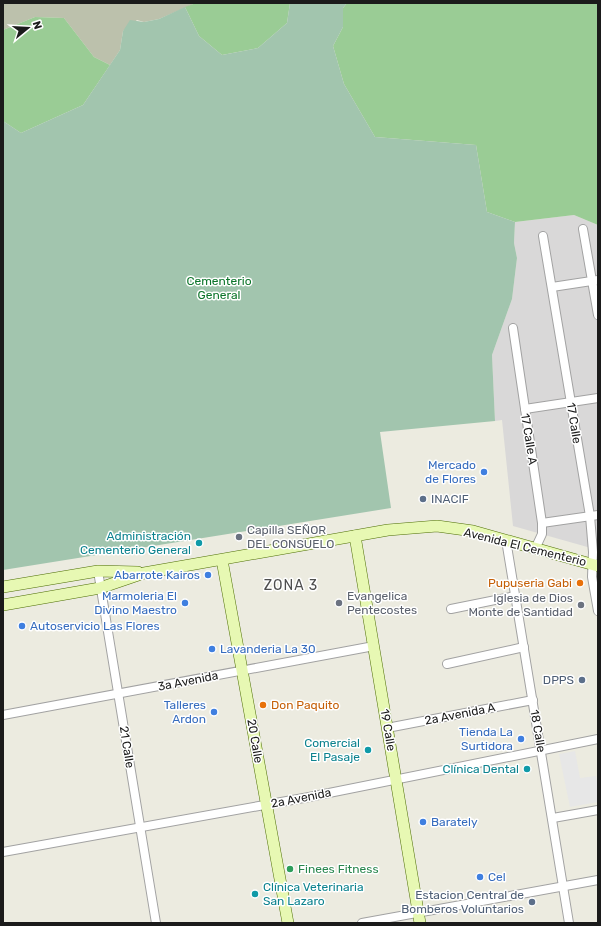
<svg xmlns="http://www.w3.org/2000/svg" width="601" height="926" font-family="Rubik,sans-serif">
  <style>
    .residential { fill: #d9d8d8 }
    .construction { fill: #bcc1ac }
    .forest { fill: #9acc95 }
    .cemetery { fill: #a2c5ae }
    .parking { fill: #e7e7e7 }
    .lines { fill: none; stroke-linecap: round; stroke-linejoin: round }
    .street-casing { stroke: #a2a2a2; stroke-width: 10 }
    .secondary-casing { stroke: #4e6e06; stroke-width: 12 }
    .street { stroke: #fff; stroke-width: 8 }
    .secondary { stroke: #e7f8b3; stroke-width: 11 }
    .shop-dot { fill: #3f7fe0; stroke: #fff; stroke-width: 1.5 }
    .service-dot { fill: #5c6f8a; stroke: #fff; stroke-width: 1.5 }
    .worship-dot { fill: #6b7280; stroke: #fff; stroke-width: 1.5 }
    .culture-dot { fill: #0f9aa8; stroke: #fff; stroke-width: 1.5 }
    .food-dot { fill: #e8710a; stroke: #fff; stroke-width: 1.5 }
    .leisure-dot { fill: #2e9e5b; stroke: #fff; stroke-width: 1.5 }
    .labels { text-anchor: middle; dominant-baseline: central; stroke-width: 3; stroke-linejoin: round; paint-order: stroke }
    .park-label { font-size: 12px; fill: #0c752a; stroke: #fff }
    .street-label { font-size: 12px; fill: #1b1b1b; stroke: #fff }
    .shop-label { font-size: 12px; fill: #366cbe; stroke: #fff; text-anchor: end }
    .service-label { font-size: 12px; fill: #4e5e75; stroke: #fff; text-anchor: end }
    .worship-label { font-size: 12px; fill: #5b616d; stroke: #fff; text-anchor: start }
    .culture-label { font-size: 12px; fill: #0d838f; stroke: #fff; text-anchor: end }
    .food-label { font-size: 12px; fill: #c56008; stroke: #fff; text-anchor: end }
    .leisure-label { font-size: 12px; fill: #27864d; stroke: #fff; text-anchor: start }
    .quarter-label { font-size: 14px; letter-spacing: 1px; fill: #4e4e4e; stroke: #fff }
  </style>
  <rect width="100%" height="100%" fill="#ecebe0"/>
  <path class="residential" d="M574 215 598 225V550L513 526 502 420 495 421 492 355 512 299 517 258 514 243 515 222Z"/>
  <path class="construction" d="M3 3H196L159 19 144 22 137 20 123 31 120 50 110 65 94 57 64 18 35 17 3 30Z"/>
  <g class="forest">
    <path d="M196 3H290L287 23 258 48 222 55 199 36 185 7Z"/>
    <path d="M347 3H598V225L574 215 515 222 487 212 476 145 375 137 344 84 333 46 343 27V8Z"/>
    <path d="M35 17 64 18 94 57 110 65 83 105 21 133 3 121V30Z"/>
  </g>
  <path class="cemetery" d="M290 3H347L343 8V27L333 46 344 84 375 137 476 145 487 212 515 222 514 243 517 258 512 299 492 355 495 421 380 432 391 508 3 570V121L21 133 83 105 120 50 123 31 130 20 144 22 159 19 185 7 199 36 222 55 258 48 287 23Z"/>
  <path class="parking" d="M575 751 580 778 596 776 598 787V802L570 807 559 754Z"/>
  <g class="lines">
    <g class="street-casing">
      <g id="street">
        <path d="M583 229 598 315"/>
        <path d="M543 236 590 516 593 552 592 577 598 611"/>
        <path d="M552 287 598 280"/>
        <path d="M513 328 542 523V534L535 549"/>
        <path d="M525 409 598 398"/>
        <path d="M542 523 598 515"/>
        <path d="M506 540 569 923"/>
        <path d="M98 571 156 923"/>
        <path d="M451 609 515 596"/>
        <path d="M447 664 524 647"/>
        <path d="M3 715 374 646"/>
        <path d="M387 728 533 700"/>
        <path d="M553 818 598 810"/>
        <path d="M3 852 309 797 598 739"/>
        <path d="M362 923 598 880"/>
      </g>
    </g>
    <g class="secondary-casing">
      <g id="secondary">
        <path d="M355 536 420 923"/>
        <path d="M222 560 288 923"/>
        <path d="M3 587 98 571 138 572"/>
        <path d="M3 605 100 588 144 573 388 530 437 526 473 531 598 566"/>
      </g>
    </g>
    <use href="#street" class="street"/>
    <use href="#secondary" class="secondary"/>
  </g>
  <g class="shop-dot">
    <circle cx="484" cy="472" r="4"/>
    <circle cx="208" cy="575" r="4"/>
    <circle cx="185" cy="603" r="4"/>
    <circle cx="22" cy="626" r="4"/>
    <circle cx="212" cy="649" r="4"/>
    <circle cx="214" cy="712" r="4"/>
    <circle cx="521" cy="739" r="4"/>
    <circle cx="423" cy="822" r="4"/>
    <circle cx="480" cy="877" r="4"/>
  </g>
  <g class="service-dot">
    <circle cx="423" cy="499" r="4"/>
    <circle cx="582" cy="680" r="4"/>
    <circle cx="532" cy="902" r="4"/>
  </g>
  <g class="worship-dot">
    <circle cx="239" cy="537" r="4"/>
    <circle cx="339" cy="603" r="4"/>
    <circle cx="581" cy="605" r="4"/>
  </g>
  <g class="culture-dot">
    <circle cx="199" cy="543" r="4"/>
    <circle cx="368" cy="750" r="4"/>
    <circle cx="527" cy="769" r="4"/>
    <circle cx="255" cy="894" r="4"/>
  </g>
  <g class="food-dot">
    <circle cx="580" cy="583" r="4"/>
    <circle cx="263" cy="705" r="4"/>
  </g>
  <circle class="leisure-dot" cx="290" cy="869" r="4"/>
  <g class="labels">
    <g class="park-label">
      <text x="219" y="281">Cementerio<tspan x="219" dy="14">General</tspan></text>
    </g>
    <g class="street-label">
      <text transform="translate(574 423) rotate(81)">17 Calle</text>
      <text transform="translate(529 439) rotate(81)">17 Calle A</text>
      <text transform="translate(525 547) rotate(14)">Avenida El Cementerio</text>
      <text transform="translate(188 681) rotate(-11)">3a Avenida</text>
      <text transform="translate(460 714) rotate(-11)">2a Avenida A</text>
      <text transform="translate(388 730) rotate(80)">19 Calle</text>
      <text transform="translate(538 731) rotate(80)">18 Calle</text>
      <text transform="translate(255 741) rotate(80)">20 Calle</text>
      <text transform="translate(127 747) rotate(81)">21 Calle</text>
      <text transform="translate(301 798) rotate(-11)">2a Avenida</text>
    </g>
    <g class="shop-label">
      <text x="476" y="465">Mercado<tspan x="476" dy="14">de Flores</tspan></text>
      <text x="200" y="575">Abarrote Kairos</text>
      <text x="177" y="596">Marmoleria El<tspan x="177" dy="14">Divino Maestro</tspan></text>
      <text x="30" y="626" text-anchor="start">Autoservicio Las Flores</text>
      <text x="220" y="649" text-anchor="start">Lavanderia La 30</text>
      <text x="206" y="705">Talleres<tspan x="206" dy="14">Ardon</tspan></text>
      <text x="513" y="732">Tienda La<tspan x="513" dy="14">Surtidora</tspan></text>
      <text x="431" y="822" text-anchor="start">Barately</text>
      <text x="488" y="877" text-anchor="start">Cel</text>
    </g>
    <g class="service-label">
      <text x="431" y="499" text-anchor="start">INACIF</text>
      <text x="574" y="680">DPPS</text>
      <text x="524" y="895">Estacion Central de<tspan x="524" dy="14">Bomberos Voluntarios</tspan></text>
    </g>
    <g class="worship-label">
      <text x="247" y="530">Capilla SEÑOR<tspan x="247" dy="14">DEL CONSUELO</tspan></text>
      <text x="347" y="596">Evangelica<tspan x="347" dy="14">Pentecostes</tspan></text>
      <text x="573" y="598" text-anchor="end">Iglesia de Dios<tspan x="573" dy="14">Monte de Santidad</tspan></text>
    </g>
    <g class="culture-label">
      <text x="191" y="536">Administración<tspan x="191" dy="14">Cementerio General</tspan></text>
      <text x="360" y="743">Comercial<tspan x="360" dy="14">El Pasaje</tspan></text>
      <text x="519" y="769">Clínica Dental</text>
      <text x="263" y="887" text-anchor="start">Clínica Veterinaria<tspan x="263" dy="14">San Lazaro</tspan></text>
    </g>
    <g class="food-label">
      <text x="572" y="583">Pupuseria Gabi</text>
      <text x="271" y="705" text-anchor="start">Don Paquito</text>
    </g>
    <g class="leisure-label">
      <text x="298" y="869">Finees Fitness</text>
    </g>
    <g class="quarter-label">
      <text x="291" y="585">ZONA 3</text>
    </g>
  </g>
  <rect width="601" height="926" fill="none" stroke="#1b1b1b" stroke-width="8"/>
  <g transform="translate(28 28) rotate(72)" stroke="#ffffff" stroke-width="3" paint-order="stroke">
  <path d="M0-3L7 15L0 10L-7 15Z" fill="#1b1b1b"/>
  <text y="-6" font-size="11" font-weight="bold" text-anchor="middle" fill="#1b1b1b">N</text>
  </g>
</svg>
